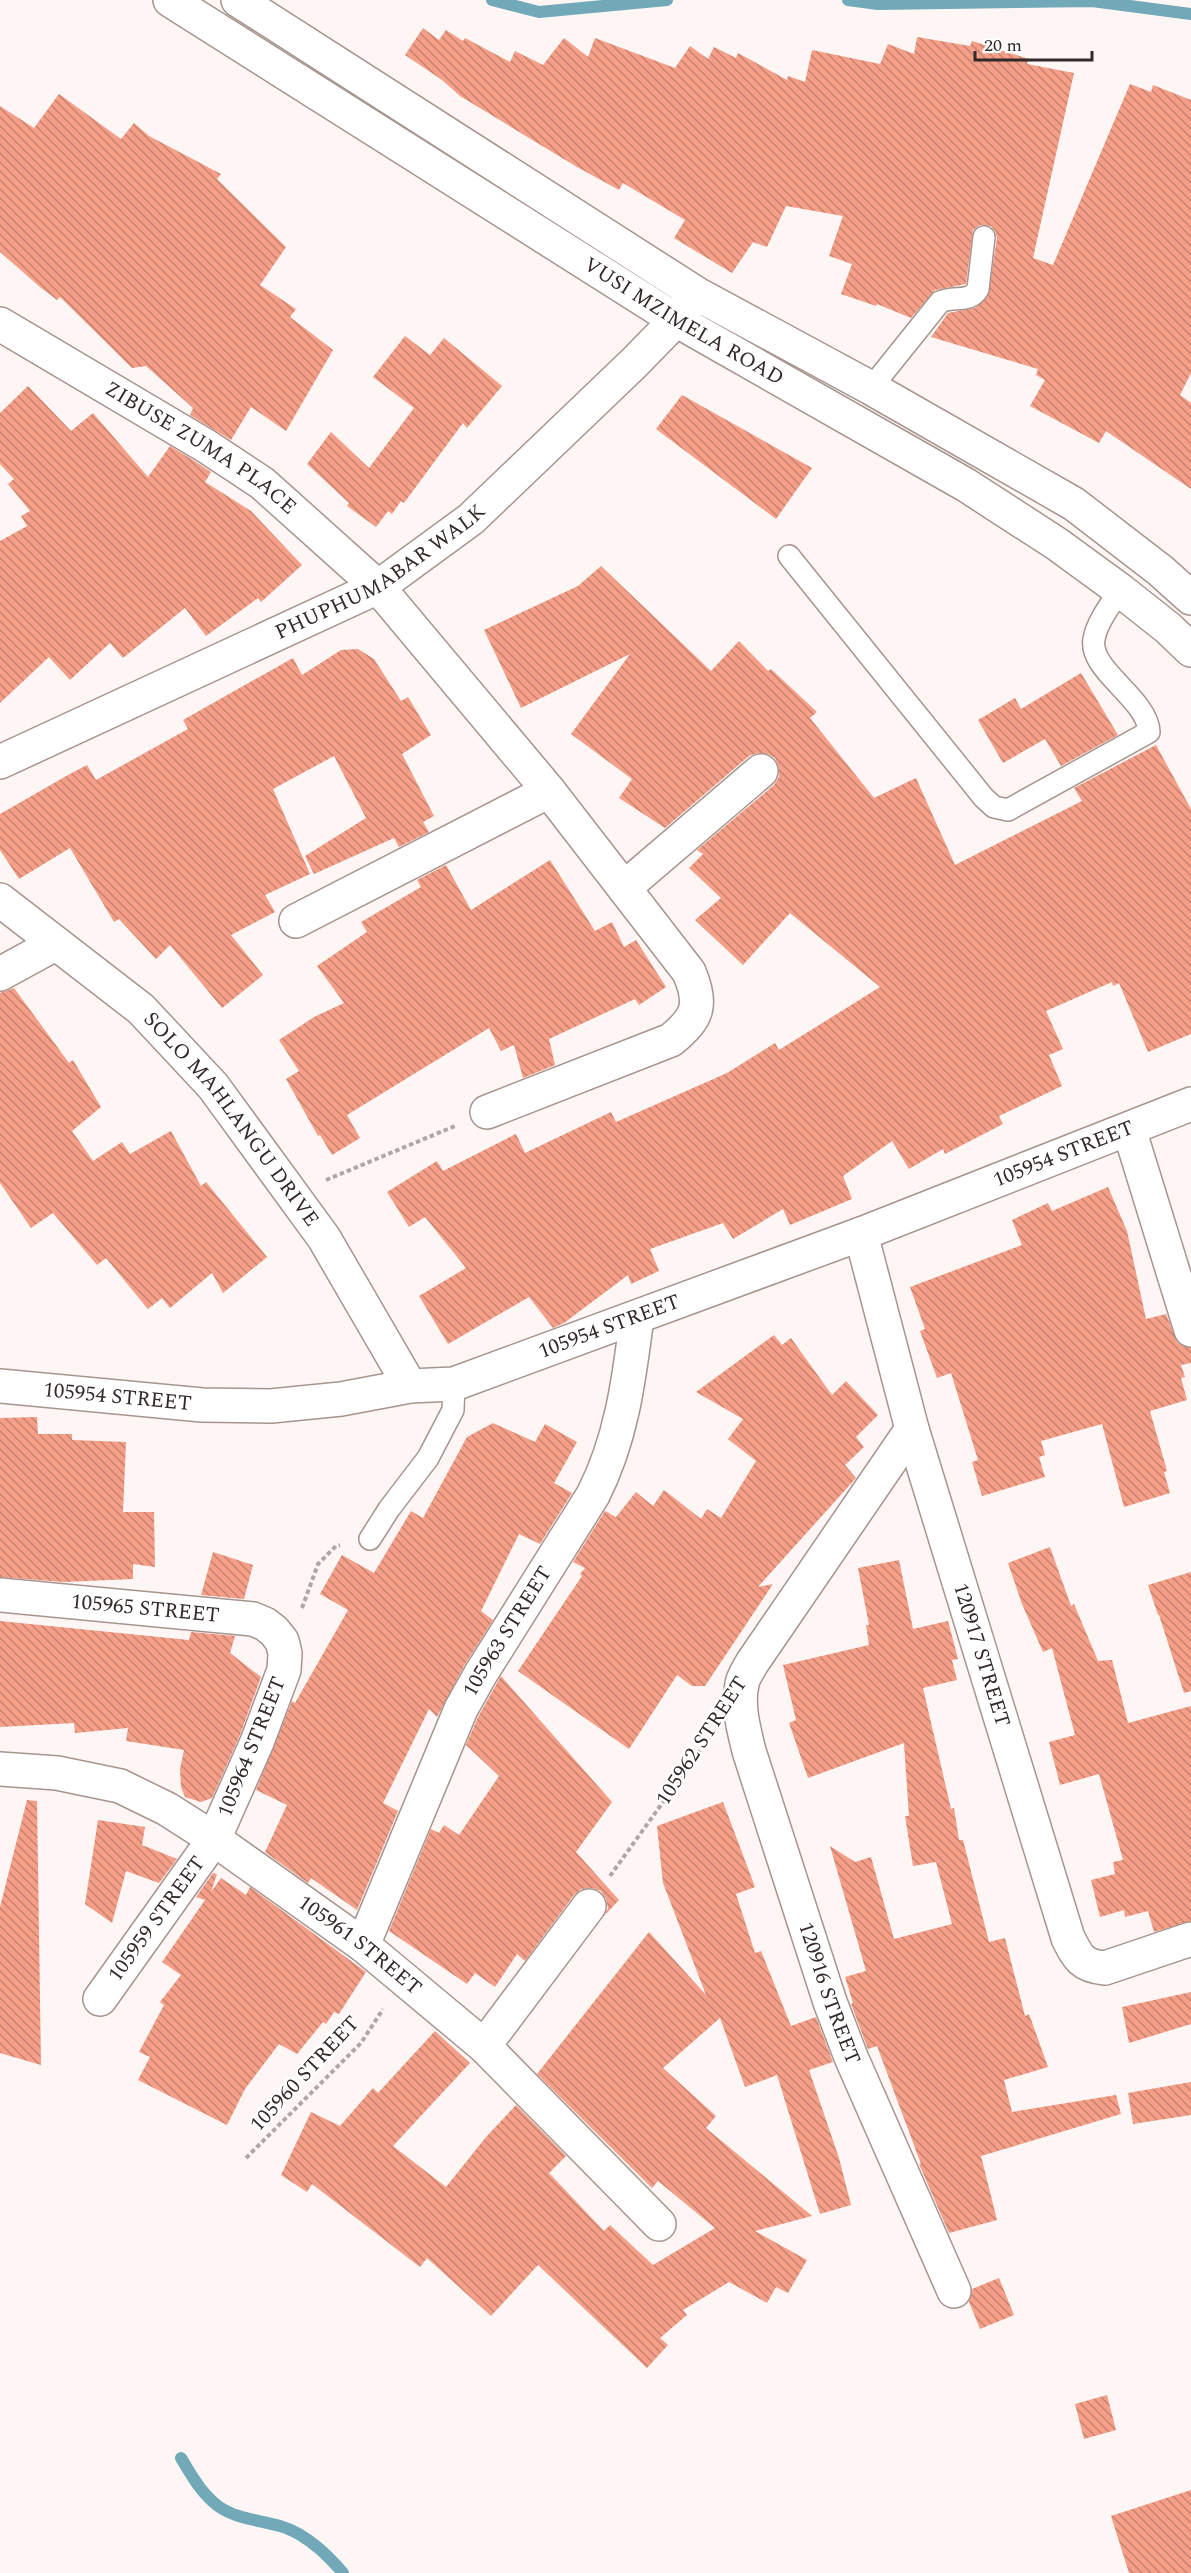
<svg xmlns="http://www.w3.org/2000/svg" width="1191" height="2573" font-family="Spectral,serif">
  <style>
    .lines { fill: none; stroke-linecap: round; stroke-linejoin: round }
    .stream { stroke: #71a9b9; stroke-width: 12 }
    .building { fill: url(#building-back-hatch) }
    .service-casing { stroke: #a6948f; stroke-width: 24 }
    .minor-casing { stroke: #a6948f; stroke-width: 36 }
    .secondary-casing { stroke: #a6948f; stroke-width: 36 }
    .path { stroke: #afa7a5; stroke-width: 4; stroke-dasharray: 4.5 3; stroke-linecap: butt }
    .service { stroke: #fff; stroke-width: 21 }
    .minor { stroke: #fff; stroke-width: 33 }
    .secondary { stroke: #fff; stroke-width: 33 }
    .labels { text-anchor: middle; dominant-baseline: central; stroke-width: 5; stroke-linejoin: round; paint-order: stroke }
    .street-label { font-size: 21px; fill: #312a28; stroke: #fff }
  </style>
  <defs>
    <pattern id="building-back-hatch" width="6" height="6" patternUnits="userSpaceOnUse" patternTransform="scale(1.5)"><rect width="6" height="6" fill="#f59e88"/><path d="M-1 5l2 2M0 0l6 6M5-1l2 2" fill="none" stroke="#c7816f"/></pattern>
  </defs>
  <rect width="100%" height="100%" fill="#fef6f4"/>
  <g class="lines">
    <g class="stream">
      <path d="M492 0 539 12 667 0"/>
      <path d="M848 0 878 4 1092 1 1191 14"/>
      <path d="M181 2458C192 2476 201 2493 218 2506 236 2519 259 2520 280 2526 304 2533 327 2554 343 2573"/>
    </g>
  </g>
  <g class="building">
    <path d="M423 28 439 40 446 30 463 41 465 38 510 62 515 51 543 65 564 38 588 57 595 38 675 68 690 46 708 59 714 47 736 58 738 53 787 80 788 76 805 82 812 50 880 64 888 44 914 54 917 37 970 46 972 41 1029 59 1027 64 1074 73 1033 258 1053 265 1130 84 1151 92 1153 85 1191 100V373L1180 395 1191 403V489L1106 431 1099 443 1030 406 1045 380 1036 375 1038 369 931 337 948 313 975 308 988 296 997 238 995 231 991 226 980 225 973 230 966 284 935 290 911 318 877 304 876 306 841 294 852 264 829 256 843 216 786 206 767 247 753 242 732 273 674 238 685 220 623 183 619 190 577 167 460 96 442 80 405 55Z"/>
    <path d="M59 94 121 139 134 123 149 136 221 174 217 179 286 247 260 285 296 309 290 317 333 350 286 431 251 407 231 440 190 415 193 408 146 366 132 368 60 297 57 300 40 287 0 252V106L34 128Z"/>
    <path d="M405 336 430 355 444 338 502 386 467 428 463 423 404 503 401 501 392 514 388 511 376 527 347 506 349 503 307 464 331 432 369 468 414 408 373 377Z"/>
    <path d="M28 386 71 431 93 413 148 477 170 446 196 462 211 472 205 482 251 511 302 565 261 602 258 598 206 636 185 608 123 658 110 643 70 680 49 657 0 703V541L27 526 21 516 30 511 8 484 14 479 0 464V413Z"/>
    <path d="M682 395 812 468 776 519 656 429Z"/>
    <path d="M601 566 711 671 739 641 768 671 771 669 817 712 810 718 874 798 916 778 955 865 1082 801 1074 788 1156 745 1191 809V1034L1148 1052 1119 983 1113 986 1112 982 1046 1011 1063 1049 1049 1055 1062 1086 999 1116 1003 1124 945 1154 943 1149 909 1169 892 1141 843 1176 852 1199 790 1225 783 1209 733 1239 723 1223 650 1249 659 1271 631 1284 628 1275 564 1323 553 1328 529 1297 448 1344 419 1296 466 1268 425 1217 409 1227 387 1192 437 1161 443 1171 516 1134 525 1153 611 1112 616 1122 727 1073 775 1043 779 1050 880 987 790 913 743 965 695 920 721 898 689 868 703 854 697 850 774 785 779 777V768L775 758 768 754 758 753 749 756 665 828 619 798 632 779 571 734 630 654 521 708 484 630 578 586Z"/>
    <path d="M358 649 374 659 401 701 408 697 431 735 402 754 434 816 423 822 429 832 399 847 394 838 314 874 305 856 366 818 334 756 273 789 310 874 265 895 275 912 231 935 263 975 222 1008 170 945 156 959 119 919 114 922 70 848 19 879 0 850V814L68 775 87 765 96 780 188 729 183 720 293 658 302 675 341 650Z"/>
    <path d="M1081 673 1118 735 1061 766 1045 739 1003 763 978 720 1015 698 1021 709Z"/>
    <path d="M550 860 595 931 612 922 624 947 636 940 666 987 639 1005 635 999 549 1039 555 1065 523 1078 514 1045 501 1051 489 1028 347 1115 360 1138 332 1155 320 1135 318 1136 286 1079 299 1071 279 1040 314 1017 344 1003 317 966 367 932 361 922 421 887 417 880 446 865 471 910Z"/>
    <path d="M14 988 69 1063 73 1060 101 1107 72 1131 93 1161 122 1142 130 1154 171 1131 201 1186 206 1182 267 1257 223 1293 212 1273 170 1308 162 1298 148 1309 106 1258 97 1265 53 1213 31 1228 0 1183V993Z"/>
    <path d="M1108 1187 1127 1231 1146 1319 1166 1314 1178 1343 1191 1348V1363L1181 1365 1185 1377 1181 1378 1187 1400 1150 1411 1167 1471 1164 1472 1170 1493 1124 1507 1102 1424 1041 1441 1045 1455 1039 1457 1045 1477 982 1496 972 1462 978 1460 951 1373 937 1378 920 1331 925 1329 910 1287 1022 1245 1012 1220 1048 1203 1052 1211Z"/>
    <path d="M774 1335 782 1345 791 1338 832 1395 846 1381 878 1415 856 1437 864 1447 845 1465 856 1478 758 1587 773 1584 705 1686H692L677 1675 629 1749 518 1671 582 1576 580 1574 585 1568 573 1562 605 1511 616 1517 636 1492 653 1506 664 1490 701 1519 707 1509 721 1518 756 1461 728 1439 743 1419 696 1392Z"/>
    <path d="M37 1417 38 1434H72V1440L126 1442 123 1512H154L155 1567 133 1564V1579L64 1582 0 1577V1418Z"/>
    <path d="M493 1423 535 1442 545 1424 577 1442 554 1483 572 1493 540 1544 519 1534 481 1611 493 1620 464 1666 437 1717 429 1709 383 1803 398 1811 357 1910 311 1878 308 1883 265 1852 287 1805 256 1790 292 1701 295 1703 348 1610 320 1594 342 1555 374 1573 411 1511 423 1518 467 1437Z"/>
    <path d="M1050 1547 1071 1606 1074 1604 1098 1661 1112 1660 1128 1723 1191 1706V1921L1154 1932 1148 1911 1125 1917 1124 1910 1100 1917 1091 1880 1115 1874 1113 1862 1123 1860 1099 1774 1060 1785 1049 1742 1075 1735 1052 1648 1043 1652 1022 1604 1008 1563Z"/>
    <path d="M213 1552 253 1565 244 1599 201 1595Z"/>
    <path d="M899 1560 913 1629 948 1621 958 1659 952 1660 957 1680 923 1688 951 1809 954 1808 959 1840H963L989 1942 1005 1938 1025 2016 1029 2014 1048 2067 1004 2080 1012 2112 1116 2095 1121 2114 981 2156 997 2220 949 2233 919 2164H921L877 2046 868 2049 851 2004 853 2003 845 1977 866 1971 830 1846 855 1862 871 1857 894 1939 952 1924 936 1862 913 1866 905 1816H909L904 1743 808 1778 789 1723 796 1720 783 1665 869 1645 866 1625H869L858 1568Z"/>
    <path d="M1191 1572V1691L1184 1693 1159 1615H1158L1148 1585Z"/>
    <path d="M0 1621 189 1640 191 1632 235 1636 230 1653 261 1677 240 1735 212 1798 201 1802 185 1797 181 1787 180 1769 184 1750 126 1741 128 1728 75 1733 74 1723 0 1727Z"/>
    <path d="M501 1676 612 1802 576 1852 619 1900 605 1915 608 1908 606 1899 601 1891 592 1888 581 1889 574 1895 525 1961 517 1954 495 1987 475 1973 467 1984 389 1931 431 1829 439 1833 444 1825 459 1835 499 1776 466 1745 478 1717Z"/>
    <path d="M27 1800 37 1801 41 2065 0 2053V1907Z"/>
    <path d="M723 1802 755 1887 736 1894 755 1953 761 1951 791 2026 816 2017 833 2062 809 2070 839 2158 851 2205 820 2214 777 2075 745 2087 720 2018 663 2068 716 2116 706 2128 812 2216 755 2231 807 2260 788 2293 776 2287 767 2303 729 2282 683 2310 687 2315 660 2338 668 2345 647 2368 538 2265 491 2316 427 2258 420 2267 312 2184 307 2192 281 2175 311 2112 340 2126 373 2088 378 2093 435 2031 470 2063 393 2146 446 2187 486 2137 516 2105 566 2156 549 2173 604 2231 610 2225 653 2265 715 2228 658 2181 652 2188 537 2074 649 1932 706 1995 663 1883 657 1826Z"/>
    <path d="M98 1820 145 1827 142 1845 177 1859 159 1883 126 1871 112 1923 85 1904Z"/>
    <path d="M213 1873 217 1874 211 1892 221 1878 246 1895 250 1887 366 1972 339 2014 334 2012 326 2024 323 2022 297 2054 279 2044 245 2089 227 2125 138 2080 150 2057 139 2052 164 2005 160 2002 181 1975 162 1962 205 1900 196 1897Z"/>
    <path d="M1191 1992V2024L1129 2043 1122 2007Z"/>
    <path d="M1191 2082V2115L1133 2124 1128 2093Z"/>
    <path d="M999 2278 1014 2315 980 2329 969 2302 972 2289Z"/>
    <path d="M1107 2395 1116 2430 1084 2439 1075 2404Z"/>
    <path d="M1191 2490V2573H1129L1111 2516Z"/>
  </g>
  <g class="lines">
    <g class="service-casing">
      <g id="service">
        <path d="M871 388 940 302C954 295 969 304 978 289L984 237"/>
        <path d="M789 556 984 798 994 807 1008 810 1149 732C1148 699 1088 670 1094 639 1097 622 1111 604 1120 590"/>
        <path d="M370 1539 389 1509 428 1458 453 1410 454 1384"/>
      </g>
    </g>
    <g class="minor-casing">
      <g id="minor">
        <path id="s1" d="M0 324 206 446 262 483 378 587 549 791 689 972C703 1005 698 1018 671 1040L487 1112"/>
        <path id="s2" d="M0 762 378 587 471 519 634 363 676 320 692 299"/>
        <path d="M624 888 761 771"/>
        <path id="s3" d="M0 900 141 1009 213 1086 324 1238 410 1386"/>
        <path d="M296 921 549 791"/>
        <path d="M0 974 55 944"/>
        <path d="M1129 1129 1191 1330"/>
        <path id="s4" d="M861 1234 912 1429 1068 1938C1078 1958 1082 1966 1105 1968L1191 1939"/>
        <path id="s5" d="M0 1386 202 1405 271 1406 341 1399 410 1386 454 1384 861 1234 1191 1104"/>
        <path id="s6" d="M912 1429 752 1663C749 1669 743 1677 742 1684 737 1706 744 1730 749 1751L830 2002 851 2057 954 2291"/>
        <path id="s7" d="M0 1595 253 1619 265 1624 274 1631 282 1641 285 1653 284 1670 257 1742 214 1839 100 1999"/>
        <path id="s8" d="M0 1769 57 1773 120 1786 167 1809 214 1839 363 1945 484 2046 659 2224"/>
        <path id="s9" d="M363 1945 461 1709 480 1675 593 1495C622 1438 629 1379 637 1317"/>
        <path d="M484 2046 589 1906"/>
      </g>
    </g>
    <g class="secondary-casing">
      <g id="secondary">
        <path id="s10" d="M170 0 676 320 966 485 1057 544 1120 590 1168 628 1191 650"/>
        <path d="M238 0 697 294 871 388 1074 504 1161 571 1191 598"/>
      </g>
    </g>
    <g class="path">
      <path d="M326 1180 455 1126"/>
      <path d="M302 1608 318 1564 336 1546 340 1545"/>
      <path d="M610 1876 709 1738"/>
      <path d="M246 2158 361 2043 383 2009"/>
    </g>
    <use href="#service" class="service"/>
    <use href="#minor" class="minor"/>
    <use href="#secondary" class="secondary"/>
  </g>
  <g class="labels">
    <g class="street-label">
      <text stroke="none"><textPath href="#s10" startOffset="606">VUSI MZIMELA ROAD</textPath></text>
      <text stroke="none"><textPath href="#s1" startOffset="236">ZIBUSE ZUMA PLACE</textPath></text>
      <text stroke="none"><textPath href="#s2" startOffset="426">PHUPHUMABAR WALK</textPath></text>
      <text stroke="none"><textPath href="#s3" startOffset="321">SOLO MAHLANGU DRIVE</textPath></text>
      <text stroke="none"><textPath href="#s5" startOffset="1108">105954 STREET</textPath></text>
      <text stroke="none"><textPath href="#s5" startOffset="622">105954 STREET</textPath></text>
      <text stroke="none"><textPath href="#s5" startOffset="118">105954 STREET</textPath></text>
      <text stroke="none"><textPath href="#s7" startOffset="146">105965 STREET</textPath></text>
      <text stroke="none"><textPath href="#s9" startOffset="346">105963 STREET</textPath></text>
      <text stroke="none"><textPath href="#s4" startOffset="438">120917 STREET</textPath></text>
      <text transform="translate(702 1741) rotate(-57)">105962 STREET</text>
      <text transform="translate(252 1747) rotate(-68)">105964 STREET</text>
      <text transform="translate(157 1919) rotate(-54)">105959 STREET</text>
      <text stroke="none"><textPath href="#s8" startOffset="410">105961 STREET</textPath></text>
      <text stroke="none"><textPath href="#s6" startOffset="630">120916 STREET</textPath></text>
      <text transform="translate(305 2074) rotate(-47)">105960 STREET</text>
    </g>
  </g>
  <path d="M975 51v9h117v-9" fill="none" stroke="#312a28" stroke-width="3"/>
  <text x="984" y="51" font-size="18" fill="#312a28" stroke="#ffffff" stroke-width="4.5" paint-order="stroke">20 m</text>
</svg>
